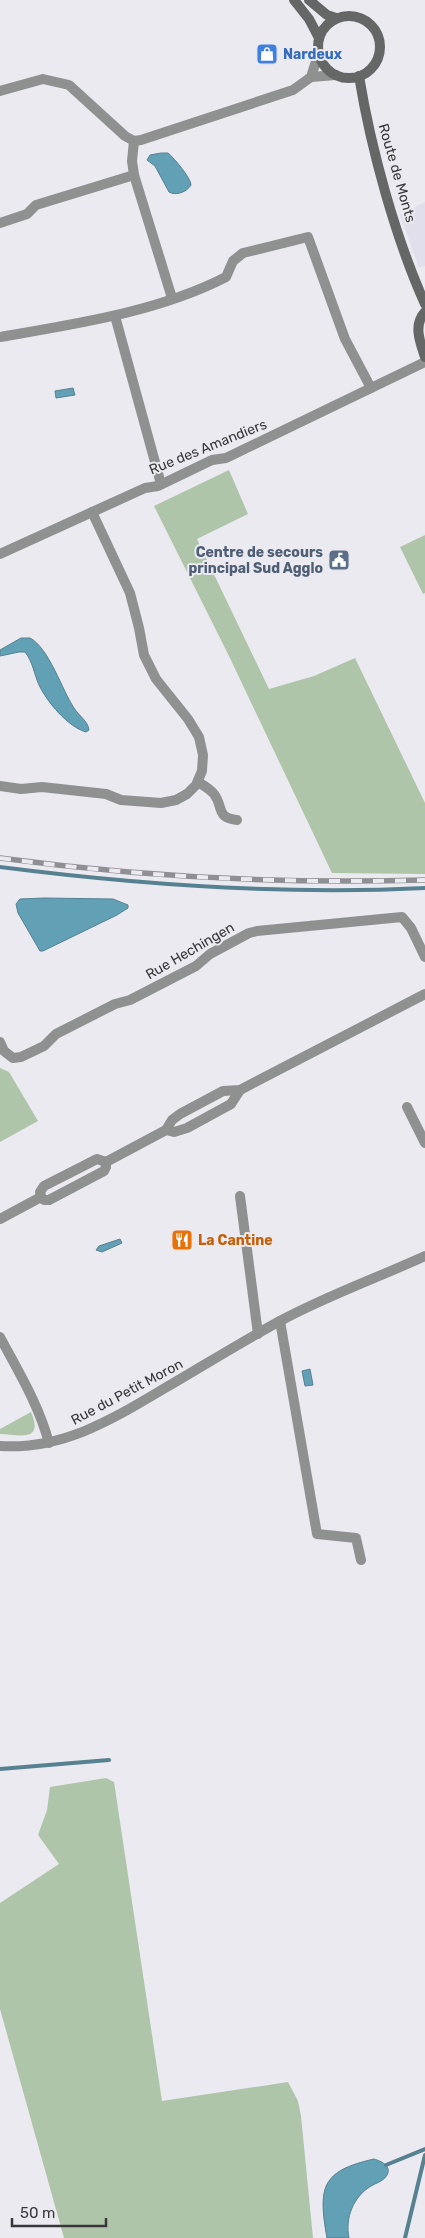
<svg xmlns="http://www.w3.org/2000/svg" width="425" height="2238" font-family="Rubik,sans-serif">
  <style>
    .built { fill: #e2dfec }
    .green { fill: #afc5aa }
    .water { fill: #62a0b5; stroke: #558190 }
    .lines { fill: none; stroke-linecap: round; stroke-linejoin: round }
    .stream { stroke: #558190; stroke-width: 4 }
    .minor { stroke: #8f9190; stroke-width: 10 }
    .secondary { stroke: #646765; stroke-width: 10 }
    .rail-casing { stroke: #909094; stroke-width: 5.5 }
    .rail { stroke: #ebeaf0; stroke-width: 4; stroke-dasharray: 11; stroke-linecap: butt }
    .labels { text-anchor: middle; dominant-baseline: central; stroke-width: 4; stroke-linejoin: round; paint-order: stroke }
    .shop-label { font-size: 14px; font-weight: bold; fill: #366cbe; stroke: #ebeaf0; text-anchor: start }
    .street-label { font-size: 14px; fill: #38383a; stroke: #ebeaf0 }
    .service-label { font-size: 14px; font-weight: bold; fill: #4e5e75; stroke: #ebeaf0; text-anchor: end }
    .food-label { font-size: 14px; font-weight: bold; fill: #c56008; stroke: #ebeaf0; text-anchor: start }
  </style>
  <rect width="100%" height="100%" fill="#ebeaf0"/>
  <path class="built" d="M425 202V266L419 268 400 215Z"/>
  <g class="green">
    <path d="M229 470 248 514 197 539 269 689 314 676 355 658 425 803V874L332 873 228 654 154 506Z"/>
    <path d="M425 535V593L423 594 400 547Z"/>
    <path d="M0 1068 9 1072 38 1121 0 1142Z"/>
    <path d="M31 1412C44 1442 20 1435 0 1434V1429Z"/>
    <path d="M106 1778 114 1782 162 2101 288 2082 298 2101 301 2116 313 2238H64L0 2009V1903L59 1864 38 1835 47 1810 50 1787Z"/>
  </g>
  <g class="water">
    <path d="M161 153H168C174 158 191 178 191 185 187 192 176 196 169 192L155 166 147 160 150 155Z"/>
    <path d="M73 388 75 395 56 398 55 391Z"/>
    <path d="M21 638H30C49 648 62 690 74 708 79 716 88 721 89 730L86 732C68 727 47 702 39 685 34 674 33 662 25 652H19L0 656V650Z"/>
    <path d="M44 898 113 899 128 905V908L117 915 43 951H40L18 913 16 904 20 899Z"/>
    <path d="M120 1239 122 1243 102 1252 96 1250 99 1246Z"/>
    <path d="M310 1369 313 1385 305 1386 302 1371Z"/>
    <path d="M374 2159C381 2161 392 2166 387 2175 384 2181 376 2183 371 2186 353 2197 345 2218 349 2238H327C318 2187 321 2171 374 2159Z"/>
  </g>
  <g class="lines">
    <g class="stream">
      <path d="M0 867C140 885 283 895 425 888"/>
      <path d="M0 1769 109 1760"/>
      <path d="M386 2165 425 2149"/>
      <path d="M405 2238 425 2155"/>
    </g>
    <g class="minor">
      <path d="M311 77 336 75"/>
      <path d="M0 91 43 79 69 85 125 136 134 141 141 140 293 90 311 77 318 55"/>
      <path d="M134 141 132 161 134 175 172 298"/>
      <path d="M0 223 27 214 36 205 134 175"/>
      <path d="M115 316 161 484"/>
      <path d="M0 337C75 324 158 312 226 277L233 261 243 253 308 237 345 339 371 388"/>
      <path d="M0 554 145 488 158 486 212 460 226 458 425 362"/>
      <path d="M198 782C203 785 210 789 214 794 224 807 215 817 237 820"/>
      <path d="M0 786 21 789 42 787 106 794 121 800 161 803 176 800 187 794 196 785 202 771 203 755 199 737 188 719 156 679 144 655 139 628 130 593 92 512"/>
      <path d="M0 1042 4 1051 13 1058 21 1057 44 1046 56 1034 115 1004 130 1000 196 966 210 954 249 933 257 931 402 917 411 928 425 957"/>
      <path d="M407 1107 425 1143"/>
      <path d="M166 1130 174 1132 187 1128 231 1104 240 1090"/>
      <path d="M106 1162 166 1130 172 1120 180 1114 223 1091 240 1090 425 994"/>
      <path d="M240 1196 258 1334"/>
      <path d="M41 1197 40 1192 44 1186 97 1159 106 1162"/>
      <path d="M41 1197 44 1200H49L104 1171 106 1167V1162"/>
      <path d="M0 1219 41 1197"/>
      <path d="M280 1321 317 1534 356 1538 361 1560"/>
      <path d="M0 1337C18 1371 39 1405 49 1443"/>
      <path d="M0 1446C63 1450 113 1419 165 1388 203 1366 241 1342 280 1321 326 1296 377 1278 425 1256"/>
    </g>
    <g class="secondary">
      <path d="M294 0 309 19 319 38"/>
      <path d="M309 0 327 15 336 18"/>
      <circle cx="349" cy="47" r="31"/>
      <path d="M359 76C371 149 395 237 425 304"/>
      <path d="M425 312C413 325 420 342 425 357"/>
    </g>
    <g class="rail-casing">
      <path id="rail" d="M0 858C141 877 283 884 425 880"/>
    </g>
    <use href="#rail" class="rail"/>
  </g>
  <defs>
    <g id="shop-square" transform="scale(1.125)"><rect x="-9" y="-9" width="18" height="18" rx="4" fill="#3f7fe0" stroke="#ebeaf0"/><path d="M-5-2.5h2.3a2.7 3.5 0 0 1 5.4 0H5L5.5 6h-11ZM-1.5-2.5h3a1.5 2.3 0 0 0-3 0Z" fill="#fff"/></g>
    <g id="civic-square" transform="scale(1.125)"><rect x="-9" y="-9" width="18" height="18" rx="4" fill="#5c6f8a" stroke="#ebeaf0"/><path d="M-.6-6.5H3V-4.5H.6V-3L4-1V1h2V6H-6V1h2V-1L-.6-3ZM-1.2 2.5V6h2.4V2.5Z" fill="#fff"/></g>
    <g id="restaurant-square" transform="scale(1.125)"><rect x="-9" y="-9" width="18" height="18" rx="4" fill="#e8710a" stroke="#ebeaf0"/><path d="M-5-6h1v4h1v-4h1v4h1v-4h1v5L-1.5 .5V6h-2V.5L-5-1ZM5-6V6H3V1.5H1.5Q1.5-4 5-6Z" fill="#fff"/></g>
  </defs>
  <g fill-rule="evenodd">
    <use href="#shop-square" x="267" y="54"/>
    <use href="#civic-square" x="339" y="560"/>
    <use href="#restaurant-square" x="182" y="1240"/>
  </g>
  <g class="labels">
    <g class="shop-label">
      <text x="283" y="54">Nardeux</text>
    </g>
    <g class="street-label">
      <text transform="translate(397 173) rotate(74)">Route de Monts</text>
      <text transform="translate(208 447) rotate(-22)">Rue des Amandiers</text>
      <text transform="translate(190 951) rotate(-30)">Rue Hechingen</text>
      <text transform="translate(127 1392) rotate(-28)">Rue du Petit Moron</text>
    </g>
    <g class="service-label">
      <text x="323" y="552">Centre de secours<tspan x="323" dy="16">principal Sud Agglo</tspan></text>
    </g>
    <g class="food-label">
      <text x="198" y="1240">La Cantine</text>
    </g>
  </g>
  <path d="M12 2218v8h94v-8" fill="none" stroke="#38383a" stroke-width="2.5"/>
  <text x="20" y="2218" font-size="15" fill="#38383a" stroke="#ebeaf0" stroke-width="4" paint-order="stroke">50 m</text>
</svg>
